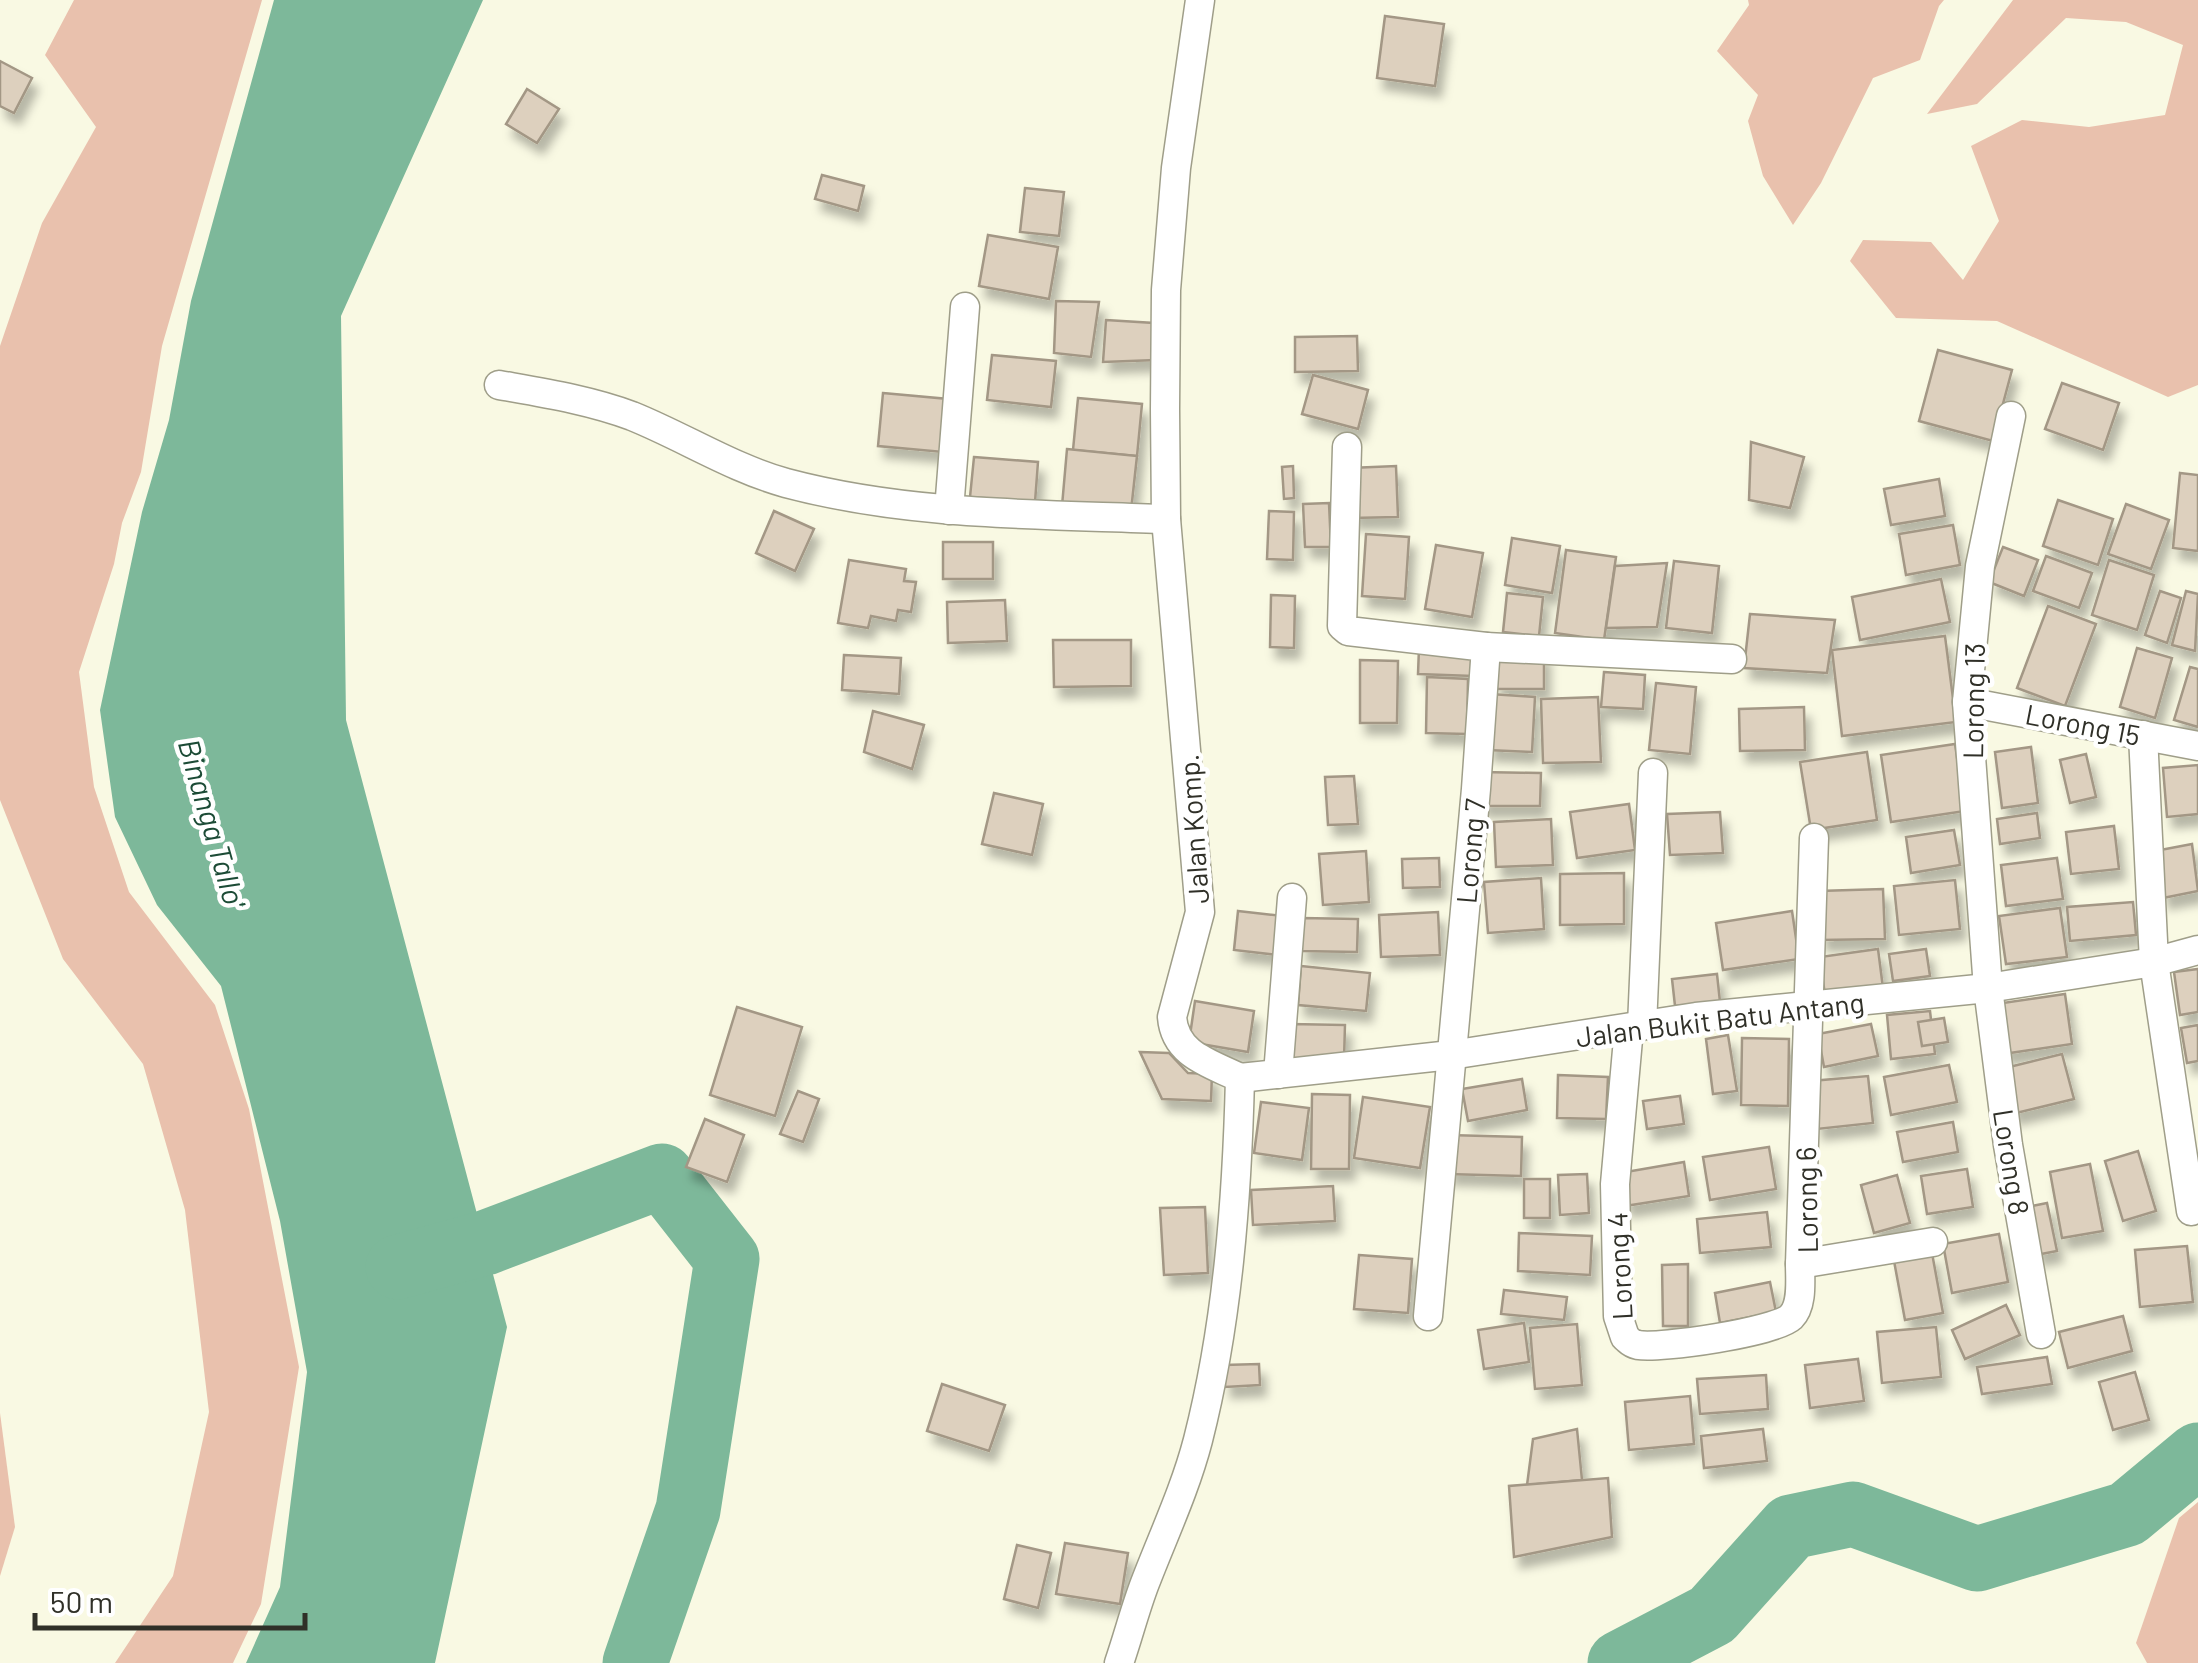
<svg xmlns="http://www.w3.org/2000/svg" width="2198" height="1663" font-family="Barlow,sans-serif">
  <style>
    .green { fill: #e9c1ad }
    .water { fill: #7db89a }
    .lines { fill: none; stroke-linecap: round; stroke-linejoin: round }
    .river { stroke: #7db89a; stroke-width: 65 }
    .building { fill: #ddd0be; stroke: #a39785; stroke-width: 2.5; filter: url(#shadow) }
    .street-casing { stroke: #9f9e89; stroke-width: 31 }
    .street { stroke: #fff; stroke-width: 28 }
    .labels { text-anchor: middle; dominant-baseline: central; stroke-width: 9; stroke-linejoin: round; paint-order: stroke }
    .street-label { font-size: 28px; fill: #303028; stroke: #fff }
    .water-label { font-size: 30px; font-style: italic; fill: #1c4b36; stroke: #fff }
  </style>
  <defs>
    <filter id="shadow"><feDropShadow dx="6" dy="11" stdDeviation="5" flood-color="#0004"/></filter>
  </defs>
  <rect width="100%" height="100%" fill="#f9f9e3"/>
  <g class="green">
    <path d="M74 0H262L162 346 141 472 122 523 114 564 79 672 94 787 129 892 215 1005 249 1109 299 1367 261 1604 233 1663H115L173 1576 209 1412 185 1210 143 1064 63 959 0 800V346L42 223 96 127 45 55Z"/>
    <path d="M1748 0H1944L1939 6 1920 60 1873 78 1821 183 1793 225 1763 176 1748 121 1758 95 1717 51 1749 5Z"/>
    <path d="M2013 0H2198V385L2168 397 1997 321 1896 318 1850 261 1863 240 1931 242 1963 280 1999 221 1971 146 2022 120 2089 127 2165 115 2183 45 2126 22 2066 18 1977 104 1927 114Z"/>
    <path d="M0 1413 15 1527 0 1576Z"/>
    <path d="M2198 1502V1663H2147L2136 1643 2179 1518Z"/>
  </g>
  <path class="water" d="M274 0H483L341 316 346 720 507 1327 435 1663H246L280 1587 307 1372 280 1221 221 986 157 905 115 817 100 710 142 512 169 420 191 301Z"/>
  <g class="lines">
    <g class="river">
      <path d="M398 1267 485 1243 662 1176 727 1259 688 1510 635 1663"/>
      <path d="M1620 1663 1712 1615 1791 1527 1853 1514 1977 1559 2127 1514 2198 1455"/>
    </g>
  </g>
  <g class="building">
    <path d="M1385 16 1444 24 1435 86 1377 78Z"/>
    <path d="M0 61 32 78 14 113 0 106Z"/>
    <path d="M527 89 559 109 537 143 506 124Z"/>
    <path d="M822 175 864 186 858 211 815 199Z"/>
    <path d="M1025 188 1064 192 1059 236 1020 232Z"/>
    <path d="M988 235 1058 247 1049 299 979 286Z"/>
    <path d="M1056 301 1099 302 1091 357 1054 353Z"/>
    <path d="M1106 320 1154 323 1156 360 1103 362Z"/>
    <path d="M1357 336 1358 371 1295 372V337Z"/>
    <path d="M1938 350 2012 370 1993 441 1919 421Z"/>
    <path d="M992 355 1056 361 1051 407 987 400Z"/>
    <path d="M1313 375 1368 390 1358 429 1302 414Z"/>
    <path d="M2062 383 2119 403 2103 450 2045 429Z"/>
    <path d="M883 393 948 399 943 452 878 446Z"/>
    <path d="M1078 398 1142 404 1137 456 1073 450Z"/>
    <path d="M1751 442 1804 457 1790 508 1749 500Z"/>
    <path d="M1067 449 1137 456 1131 511 1062 506Z"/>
    <path d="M974 457 1038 462 1035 502 970 497Z"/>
    <path d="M1293 466 1294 498 1284 499 1282 467Z"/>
    <path d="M1396 466 1398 517 1351 518 1350 468Z"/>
    <path d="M2180 473 2198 475V551L2173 548Z"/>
    <path d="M1939 479 1945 516 1891 525 1884 489Z"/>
    <path d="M2058 500 2113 519 2098 565 2043 546Z"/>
    <path d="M1329 503 1331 547H1305L1303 504Z"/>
    <path d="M2126 504 2169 520 2151 569 2108 554Z"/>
    <path d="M774 511 814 529 795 571 756 553Z"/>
    <path d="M1269 511 1294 512 1293 560 1267 559Z"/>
    <path d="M1953 525 1960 565 1906 575 1899 534Z"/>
    <path d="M1366 534 1409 537 1405 599 1362 596Z"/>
    <path d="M1512 538 1560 546 1552 593 1505 585Z"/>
    <rect x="943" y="542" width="50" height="37"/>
    <path d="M1436 545 1483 553 1472 617 1425 609Z"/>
    <path d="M2003 547 2038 560 2024 596 1989 582Z"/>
    <path d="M1566 550 1616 557 1604 640 1555 633Z"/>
    <path d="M2046 556 2092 573 2079 608 2033 591Z"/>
    <path d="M849 560 906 569 904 581 916 582 911 612 898 610 896 621 871 616 868 628 838 623Z"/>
    <path d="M2109 560 2154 575 2137 630 2092 615Z"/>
    <path d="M1674 561 1719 566 1712 633 1666 628Z"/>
    <path d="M1667 563 1657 627 1606 628 1615 566Z"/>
    <path d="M1941 579 1950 622 1860 640 1852 597Z"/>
    <path d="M2160 591 2181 598 2167 643 2145 635Z"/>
    <path d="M2186 591 2198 594 2195 651 2172 645Z"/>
    <path d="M1507 593 1543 597 1539 636 1503 632Z"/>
    <path d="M1271 595 1295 596 1294 648 1270 647Z"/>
    <path d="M1005 600 1007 641 948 643 947 602Z"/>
    <path d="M2048 606 2096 624 2065 706 2017 688Z"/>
    <path d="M1750 614 1835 620 1827 673 1744 668Z"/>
    <path d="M1945 636 1956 722 1842 736 1832 650Z"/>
    <path d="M1053 640H1131V686L1054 687Z"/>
    <path d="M1419 648 1474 651 1473 676 1418 674Z"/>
    <path d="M2137 648 2172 658 2155 718 2120 707Z"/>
    <rect x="1495" y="652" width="49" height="37"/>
    <path d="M844 655 901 658 899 694 842 690Z"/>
    <path d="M1360 660 1398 661 1397 723H1360Z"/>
    <path d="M2190 667 2198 669V727L2174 720Z"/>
    <path d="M1604 672 1645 675 1643 709 1601 707Z"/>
    <path d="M1427 677 1468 679 1467 734 1426 733Z"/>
    <path d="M1656 683 1696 687 1690 754 1649 750Z"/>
    <path d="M1490 694 1535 697 1532 752 1487 750Z"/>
    <path d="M1598 697 1601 762 1543 763 1541 699Z"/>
    <path d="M1804 707 1805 750 1740 751 1739 709Z"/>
    <path d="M873 711 924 725 912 769 864 752Z"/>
    <path d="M1955 744 1965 811 1891 822 1881 755Z"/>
    <path d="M2031 747 2038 803 2002 808 1995 752Z"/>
    <path d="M1867 752 1877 820 1811 830 1800 762Z"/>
    <path d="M2086 754 2096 797 2070 803 2060 760Z"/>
    <path d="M2198 765V814L2167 817 2163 768Z"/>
    <path d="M1480 772 1541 773 1540 806H1480Z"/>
    <path d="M1354 776 1358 824 1328 825 1325 777Z"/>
    <path d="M994 793 1043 804 1032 855 982 844Z"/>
    <path d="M1629 804 1635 850 1577 858 1570 812Z"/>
    <path d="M1720 812 1723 853 1670 855 1667 814Z"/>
    <path d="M2037 813 2040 838 2000 844 1997 819Z"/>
    <path d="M1551 819 1553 865 1496 867 1494 822Z"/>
    <path d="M2114 826 2119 869 2071 874 2066 832Z"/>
    <path d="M1954 830 1960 865 1911 873 1906 837Z"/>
    <path d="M2192 844 2198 891 2163 898 2155 851Z"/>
    <path d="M1366 851 1369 902 1323 905 1319 854Z"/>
    <path d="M1439 858 1440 887 1403 888 1402 859Z"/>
    <path d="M2057 858 2063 899 2006 906 2001 865Z"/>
    <path d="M1624 873V924L1560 925V874Z"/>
    <path d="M1541 878 1544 929 1488 933 1484 882Z"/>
    <path d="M1955 880 1960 929 1899 935 1894 886Z"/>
    <path d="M1883 889 1885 939 1820 940 1819 891Z"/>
    <path d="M2133 902 2136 935 2070 941 2067 907Z"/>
    <path d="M2060 908 2067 957 2006 964 1999 916Z"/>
    <path d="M1238 911 1283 916 1278 955 1234 950Z"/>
    <path d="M1792 911 1799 959 1723 970 1716 923Z"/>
    <path d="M1438 912 1440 955 1381 957 1379 915Z"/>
    <path d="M1301 918 1358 919 1357 952 1301 951Z"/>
    <path d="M1878 949 1883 988 1825 996 1820 957Z"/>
    <path d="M1926 949 1930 976 1893 981 1889 954Z"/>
    <path d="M1301 966 1370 973 1366 1011 1298 1005Z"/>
    <path d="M2198 969V1012L2180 1015 2174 972Z"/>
    <path d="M1717 974 1720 1002 1675 1006 1672 979Z"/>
    <path d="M2065 994 2072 1044 2003 1054 1996 1004Z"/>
    <path d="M1195 1001 1254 1011 1248 1052 1189 1042Z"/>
    <path d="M737 1007 802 1027 775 1116 710 1095Z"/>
    <path d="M1930 1011 1935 1054 1891 1059 1887 1015Z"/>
    <path d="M1944 1018 1948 1042 1922 1046 1918 1022Z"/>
    <path d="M1290 1024 1345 1025 1344 1059 1290 1058Z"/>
    <path d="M1871 1024 1878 1056 1824 1067 1818 1034Z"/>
    <path d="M2198 1025V1061L2187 1063 2181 1028Z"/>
    <path d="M1728 1035 1737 1091 1713 1094 1706 1039Z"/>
    <path d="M1742 1038 1789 1039 1788 1106 1741 1105Z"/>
    <path d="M1140 1052 1169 1053 1188 1073 1212 1074 1211 1101 1162 1099Z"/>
    <path d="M2062 1054 2074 1099 2012 1114 2001 1069Z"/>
    <path d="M1949 1065 1957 1102 1891 1115 1884 1077Z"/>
    <path d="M1558 1075 1608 1077 1606 1119 1557 1118Z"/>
    <path d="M1868 1076 1873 1123 1817 1129 1811 1081Z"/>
    <path d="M1522 1079 1527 1110 1468 1121 1462 1089Z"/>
    <path d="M798 1091 819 1099 803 1142 780 1134Z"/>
    <path d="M1312 1094 1350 1095 1349 1169H1311Z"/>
    <path d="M1680 1096 1684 1124 1647 1129 1643 1101Z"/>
    <path d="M1363 1097 1430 1107 1420 1168 1354 1158Z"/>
    <path d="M1261 1102 1309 1108 1302 1160 1254 1153Z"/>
    <path d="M705 1119 744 1135 727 1182 686 1167Z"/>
    <path d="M1953 1122 1958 1152 1903 1162 1897 1132Z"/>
    <path d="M1448 1135 1522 1137 1521 1176 1447 1174Z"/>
    <path d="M1769 1147 1776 1189 1710 1200 1703 1157Z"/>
    <path d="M2138 1151 2156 1211 2123 1221 2105 1161Z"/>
    <path d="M1684 1162 1689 1196 1625 1206 1620 1173Z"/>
    <path d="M2090 1164 2103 1231 2062 1238 2050 1172Z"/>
    <path d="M1967 1169 1973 1207 1927 1214 1921 1176Z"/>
    <path d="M1587 1174 1589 1213 1560 1215 1558 1175Z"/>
    <path d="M1897 1175 1910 1223 1874 1233 1861 1185Z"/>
    <rect x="1524" y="1179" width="26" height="39"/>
    <path d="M1333 1186 1335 1221 1253 1225 1251 1190Z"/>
    <path d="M2047 1203 2057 1251 2036 1255 2027 1207Z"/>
    <path d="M1205 1207 1208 1273 1164 1275 1160 1208Z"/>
    <path d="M1767 1212 1771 1247 1700 1253 1697 1219Z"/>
    <path d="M1519 1233 1592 1236 1590 1275 1518 1271Z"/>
    <path d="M1999 1234 2008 1282 1952 1293 1943 1244Z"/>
    <path d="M2187 1246 2193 1302 2140 1307 2135 1250Z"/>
    <path d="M1932 1253 1943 1313 1905 1320 1894 1261Z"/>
    <path d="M1359 1255 1412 1259 1408 1313 1354 1309Z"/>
    <path d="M1688 1264V1326H1663L1662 1265Z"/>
    <path d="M1770 1282 1776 1312 1720 1323 1715 1293Z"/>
    <path d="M1504 1290 1567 1297 1564 1320 1501 1314Z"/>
    <path d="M2006 1305 2020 1335 1965 1359 1952 1330Z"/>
    <path d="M2123 1316 2132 1351 2068 1368 2059 1332Z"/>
    <path d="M1524 1323 1529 1362 1484 1369 1478 1330Z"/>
    <path d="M1577 1324 1582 1385 1535 1389 1530 1328Z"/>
    <path d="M1936 1327 1941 1377 1882 1383 1877 1332Z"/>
    <path d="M2047 1357 2052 1384 1982 1394 1977 1367Z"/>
    <path d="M1858 1359 1864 1401 1810 1408 1805 1365Z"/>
    <path d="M1259 1364 1260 1385 1225 1387 1224 1365Z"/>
    <path d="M2135 1372 2149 1420 2113 1430 2099 1382Z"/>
    <path d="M1766 1375 1768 1409 1700 1414 1697 1379Z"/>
    <path d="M942 1384 1005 1405 989 1451 927 1431Z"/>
    <path d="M1690 1396 1694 1444 1629 1450 1625 1402Z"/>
    <path d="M1577 1429 1582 1480 1527 1485 1533 1439Z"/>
    <path d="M1763 1429 1767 1461 1704 1468 1701 1436Z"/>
    <path d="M1608 1478 1612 1537 1514 1557 1509 1486Z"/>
    <path d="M1065 1543 1128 1553 1120 1604 1056 1594Z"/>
    <path d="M1017 1545 1051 1553 1038 1608 1004 1599Z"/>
  </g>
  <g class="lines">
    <g class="street-casing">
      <g id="street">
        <path d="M499 385C544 393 589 400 632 416 684 437 732 468 786 483 910 516 1039 514 1166 519"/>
        <path d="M2011 416 1980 566 1967 702 1988 988 2008 1145 2041 1334"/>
        <path d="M1347 447 1342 626 1348 631 1486 647 1476 789 1428 1316"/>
        <path d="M949 510 965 307"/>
        <path d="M1486 647 1732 659"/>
        <path d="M1967 702 2198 746"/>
        <path d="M2143 735 2154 962 2191 1211"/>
        <path d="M1814 838 1800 1264 1933 1242"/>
        <path d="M1642 1026 1653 773"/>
        <path d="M1629 1028 1615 1184 1618 1316 1625 1337C1631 1342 1630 1343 1638 1345 1660 1349 1775 1332 1791 1317 1803 1305 1800 1280 1800 1264"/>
        <path d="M1278 1074 1292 898"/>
        <path d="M1240 1078 1451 1055 1696 1017 1988 988 2154 962 2198 950"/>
        <path d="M1119 1663C1128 1637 1135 1609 1145 1583 1163 1536 1185 1490 1198 1440 1228 1322 1237 1199 1240 1078 1210 1063 1175 1055 1172 1017L1200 912 1166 519 1165 409 1166 290 1176 168 1200 0"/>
      </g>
    </g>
    <use href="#street" class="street"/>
  </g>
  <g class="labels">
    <g class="street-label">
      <text transform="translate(1973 701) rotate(-89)">Lorong 13</text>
      <text transform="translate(2083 724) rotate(11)">Lorong 15</text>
      <text transform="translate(1193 829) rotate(-94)">Jalan Komp.</text>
      <text transform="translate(1470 851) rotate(-85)">Lorong 7</text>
      <text transform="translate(1720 1019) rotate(-7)">Jalan Bukit Batu Antang</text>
      <text transform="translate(2012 1162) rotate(81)">Lorong 8</text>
      <text transform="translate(1806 1200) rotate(-91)">Lorong 6</text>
      <text transform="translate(1619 1266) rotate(-93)">Lorong 4</text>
    </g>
    <g class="water-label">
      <text transform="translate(213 823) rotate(74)">Binanga Tallo'</text>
    </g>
  </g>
  <path d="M35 1613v15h270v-15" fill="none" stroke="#303028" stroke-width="5"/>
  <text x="50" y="1613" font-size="30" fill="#303028" stroke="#ffffff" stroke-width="8" paint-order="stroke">50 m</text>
</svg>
